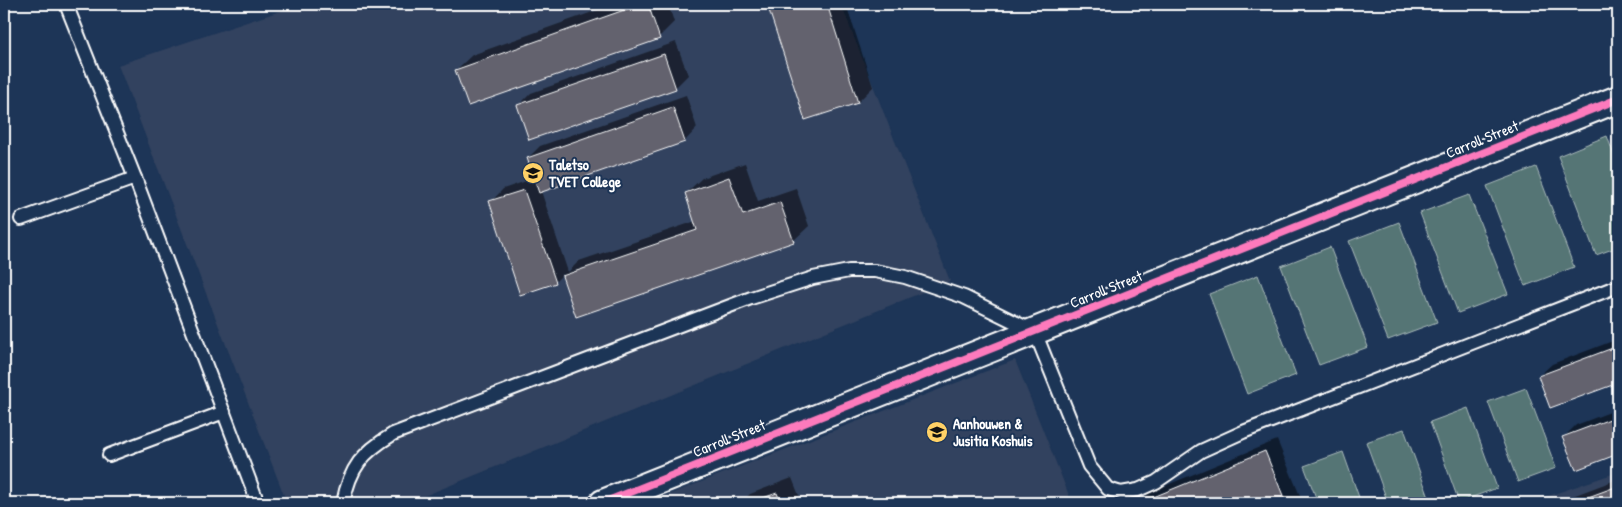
<svg xmlns="http://www.w3.org/2000/svg" width="1622" height="507" font-family="'Patrick Hand',sans-serif">
  <style>
    .built { fill: #32425e }
    .green { fill: #557574; stroke: #aababa }
    .shadow { fill: #0007 }
    .building { fill: #64626e; stroke: #fff }
    .lines { fill: none; stroke-linecap: round; stroke-linejoin: round }
    .lane-casing { stroke: #fff; stroke-width: 16 }
    .street-casing { stroke: #fff; stroke-width: 30 }
    .lane { stroke: #1d3557; stroke-width: 12 }
    .street { stroke: #1d3557; stroke-width: 26 }
    .cycleway-casing { stroke: #1d3557; stroke-width: 11 }
    .cycleway { stroke: #fd7abc; stroke-width: 8 }
    .labels { text-anchor: middle; dominant-baseline: central; stroke-width: 4; stroke-linejoin: round; paint-order: stroke }
    .street-label { font-size: 15px; fill: #fff; stroke: #1d3557 }
    .poi-label { font-size: 15px; font-weight: bold; fill: #fff; stroke: #1d3557; text-anchor: start }
  </style>
  <rect width="100%" height="100%" fill="#1d3557"/>
  <filter id="ink" filterUnits="userSpaceOnUse"><feTurbulence type="fractalNoise" baseFrequency=".02" numOctaves="2"/><feDisplacementMap in="SourceGraphic" scale="10" xChannelSelector="R" yChannelSelector="G"/><feConvolveMatrix kernelMatrix="1 2 1 2 8 2 1 2 1" color-interpolation-filters="sRGB"/></filter>
  <g filter="url(#ink)">
    <g class="built">
      <path d="M301 4H841L950 281 407 503H287L118 65Z"/>
      <path d="M1015 360 1072 503H647Z"/>
      <path d="M1618 472V503H1528Z"/>
    </g>
    <g class="green">
      <path d="M1607 136 1618 166V247L1596 255 1558 156Z"/>
      <path d="M1536 167 1574 267 1525 286 1487 186Z"/>
      <path d="M1469 195 1508 294 1458 313 1420 213Z"/>
      <path d="M1399 222 1437 322 1388 340 1349 241Z"/>
      <path d="M1330 247 1368 347 1319 365 1281 266Z"/>
      <path d="M1258 275 1296 375 1247 394 1209 294Z"/>
      <path d="M1526 388 1556 468 1518 482 1488 402Z"/>
      <path d="M1468 408 1497 488 1459 502 1430 422Z"/>
      <path d="M1404 429 1431 503H1388L1366 442Z"/>
      <path d="M1343 452 1361 503H1318L1304 466Z"/>
    </g>
    <g class="shadow">
      <path d="M615 4H668L674 22 659 37 456 70 472 55Z"/>
      <path d="M768 4H846L873 87 858 102 805 119Z"/>
      <path d="M676 42 688 75 675 88 519 105 531 93Z"/>
      <path d="M686 95 697 128 685 141 541 191 568 272 579 261 696 221 686 193 702 178 745 163 758 201 796 188 809 226 793 241 577 315 563 274 555 282 491 202 503 189 535 178 528 158 540 146Z"/>
      <path d="M1618 339V381L1551 406 1539 376 1552 364Z"/>
      <path d="M1618 409V453L1577 468 1564 437 1576 425Z"/>
      <path d="M1277 440 1303 503H1139L1150 492Z"/>
      <path d="M792 478 802 503H741L750 494Z"/>
      <path d="M1618 479V503H1554Z"/>
    </g>
    <g class="building">
      <path d="M641 4H648L660 39 468 106 455 70Z"/>
      <path d="M767 4H827L858 103 805 120Z"/>
      <path d="M664 54 676 89 529 140 517 105Z"/>
      <path d="M673 107 685 142 539 193 527 158Z"/>
      <path d="M729 177 743 215 780 202 794 242 576 317 562 276 697 230 685 193Z"/>
      <path d="M524 190 556 283 520 295 489 201Z"/>
      <path d="M1618 346V383L1550 408 1538 376Z"/>
      <path d="M1618 416V454L1576 470 1562 437Z"/>
      <path d="M1265 451 1286 503H1139Z"/>
      <path d="M1618 486V503H1572Z"/>
      <path d="M777 493 781 503H749Z"/>
    </g>
    <g class="lines">
      <g class="lane-casing">
        <g id="lane">
          <path d="M66 4 135 178 258 503"/>
          <path d="M21 219 135 178"/>
          <path d="M109 455 224 412"/>
          <path d="M343 503C350 467 362 453 393 434L751 298 813 278 849 271H875L905 277 964 297 1035 332 1089 466 1108 489 1121 493 1138 490 1156 482 1201 451 1243 432 1618 286"/>
        </g>
      </g>
      <g class="street-casing">
        <path id="street" d="M603 503 1618 99"/>
      </g>
      <use href="#lane" class="lane"/>
      <use href="#street" class="street"/>
      <g class="cycleway-casing">
        <path id="cycleway" d="M603 503 1618 99"/>
      </g>
      <use href="#cycleway" class="cycleway"/>
    </g>
  </g>
  <defs>
    <g id="university-disc" transform="scale(1.125)"><circle r="9.5" fill="#ffd166" stroke="#1d3557"/><path d="M0-5L7-2L0 1L-7-2ZM-4 1L0 2.5L4 1V4Q0 6-4 4Z" fill="#111"/></g>
    <g id="school-disc" transform="scale(1.125)"><circle r="9.5" fill="#ffd166" stroke="#1d3557"/><path d="M0-5L7-2L0 1L-7-2ZM-4 1L0 2.5L4 1V4Q0 6-4 4Z" fill="#111"/></g>
  </defs>
  <g fill-rule="evenodd">
    <use href="#university-disc" x="533" y="173"/>
    <use href="#school-disc" x="937" y="432"/>
  </g>
  <g class="labels">
    <g class="street-label">
      <text transform="translate(1482 139) rotate(-22)">Carroll Street</text>
      <text transform="translate(1106 289) rotate(-22)">Carroll Street</text>
      <text transform="translate(729 438) rotate(-22)">Carroll Street</text>
    </g>
    <g class="poi-label">
      <text x="549" y="164">Taletso<tspan x="549" dy="17">TVET College</tspan></text>
      <text x="953" y="423">Aanhouwen &amp;<tspan x="953" dy="17">Jusitia Koshuis</tspan></text>
    </g>
  </g>
  <rect width="1622" height="507" fill="none" stroke="#1d3557" stroke-width="20"/>
  <rect x="10" y="10" width="1602" height="487" fill="none" stroke="#fff" stroke-width="2" filter="url(#ink)"/>
</svg>
